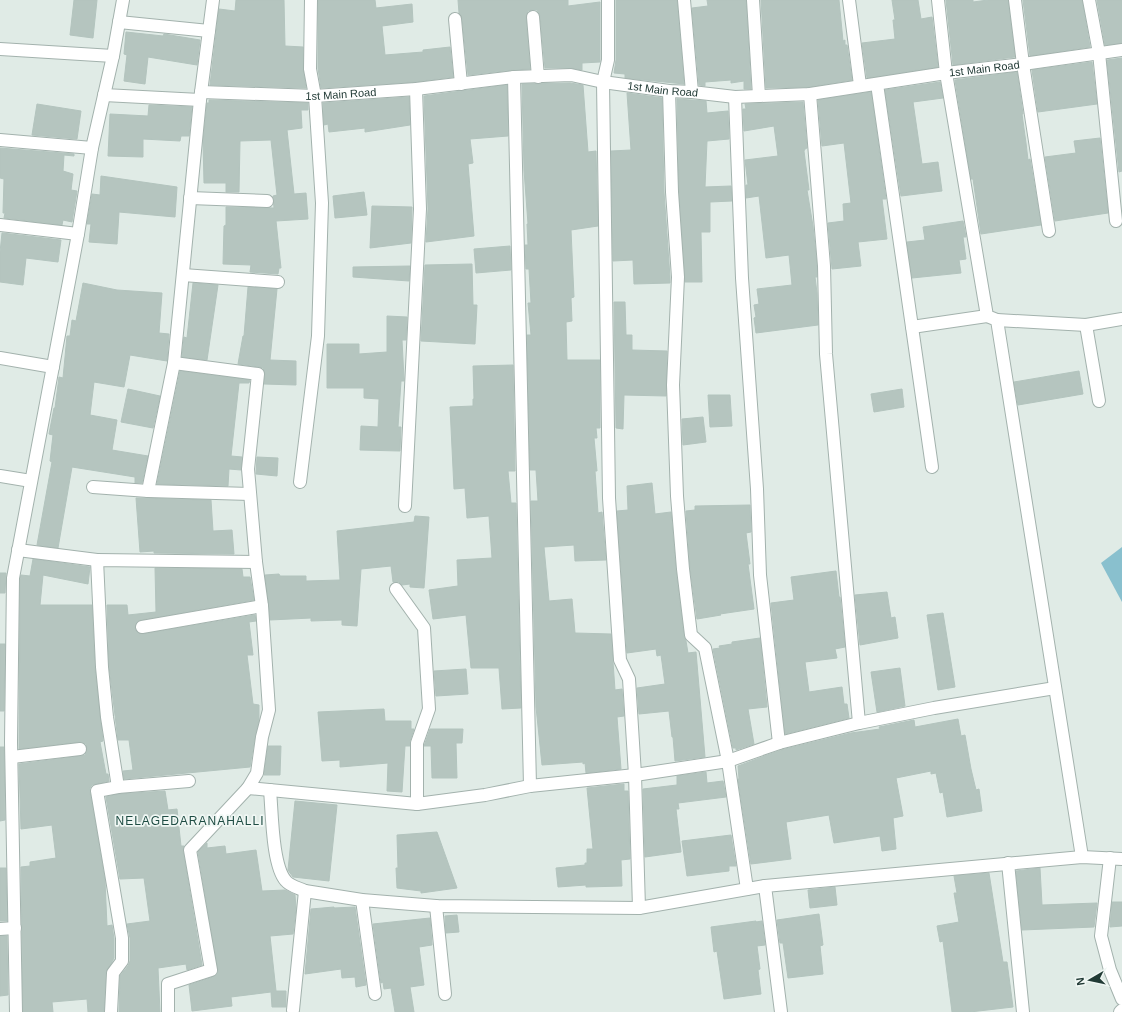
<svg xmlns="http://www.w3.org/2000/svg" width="1122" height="1012" font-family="Helvetica,sans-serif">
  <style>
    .water { fill: #89c0ce }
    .building { fill: #b5c5bf; stroke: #b3c4be }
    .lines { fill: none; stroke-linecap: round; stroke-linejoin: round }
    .minor-casing { stroke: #a3b2ad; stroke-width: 14 }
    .minor { stroke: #fff; stroke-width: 12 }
    .labels { text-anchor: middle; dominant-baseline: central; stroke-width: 3.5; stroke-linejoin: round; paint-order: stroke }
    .street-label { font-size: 11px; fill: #213a35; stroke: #f0f7f4 }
    .neighbourhood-label { font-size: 12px; letter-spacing: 1px; fill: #1e4c43; stroke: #f0f7f4 }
  </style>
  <rect width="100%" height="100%" fill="#e0ebe6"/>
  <path class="water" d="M1122 547V602L1101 563Z"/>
  <g class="building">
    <path d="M74 0H97L93 38 70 35Z"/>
    <path d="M236 0H284L285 46 303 47V69L306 88 210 85 219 9 235 11Z"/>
    <path d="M318 0H375L376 8 412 4 413 22 382 26 385 55 423 52V50L450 47 453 77 415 82 321 88 318 68Z"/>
    <path d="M458 0H568V6L600 2V62L582 63V70L571 68H545L540 16 537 10H532L528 11 526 17 530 69 513 70 468 75 462 18 459 13Z"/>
    <path d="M616 0H677L684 84 625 78V74L614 73 616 60Z"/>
    <path d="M707 0H746L751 89H744V81L731 83V80L705 82V86L699 85 692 8 708 6Z"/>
    <path d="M761 0H839L843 41 845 40V45H847L852 80 809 87 766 88Z"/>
    <path d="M892 0H918L921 19 932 17 938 67 867 78 862 43 895 39 893 20H895Z"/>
    <path d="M946 0H973V2L988 0H1008L1015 57 953 65Z"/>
    <path d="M1023 0H1082L1090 47 1030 56Z"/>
    <path d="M1097 0H1122V43L1105 45Z"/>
    <path d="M126 32 163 36 164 34 200 40 197 65 148 57 145 84 124 81 127 55 124 54Z"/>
    <path d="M1122 58V171L1119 172 1107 60Z"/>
    <path d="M1092 62 1097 104 1038 112 1032 70Z"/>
    <path d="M1017 72 1023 114H1022L1026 143 1028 160 1030 159 1041 225 981 234 973 179H971L955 80Z"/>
    <path d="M940 82 943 98 913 102 922 164 938 162 942 191 901 196 885 90Z"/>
    <path d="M570 83 583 85 588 152 596 151 598 226 571 230 574 297 571 298 572 321 566 322 567 360H600V428H596L597 438H594L597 471H595L598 513 602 512 606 560 575 561 574 545 544 547 549 601 572 599 575 633 611 634 615 690 622 689 624 716 617 717 621 769 586 773 585 763 583 764V762L542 765 536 707 531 501H538L536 470H530L527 335H531L528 303H531L529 269H526L525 245H528L527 224H528L524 170 522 84Z"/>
    <path d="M507 85 508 136 470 139 473 163 468 164 474 236 426 242 428 209 424 96Z"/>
    <path d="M871 92 886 199H882L887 239 858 242 861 266 832 269 828 223 844 221 843 204 851 203 844 143 822 146 818 100Z"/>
    <path d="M627 93 662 98 664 192 670 277V283L634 284 633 260 613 261 611 151 631 150Z"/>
    <path d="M409 97 410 125 365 132V128L329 132 328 124 324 125 323 103Z"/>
    <path d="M677 99 706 101 707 113 728 111 729 139 707 141 705 187 731 186 732 201 710 202V232H701L702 282H685L679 192Z"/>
    <path d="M209 100 308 103V110H301L302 128 287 130 294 194 306 193 308 219 276 221 281 268H279L278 274 250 272 251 265 223 264 224 226 226 225V207L274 208 273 196 277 195 271 140 240 141 239 192H226V183H204L203 142 207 103H209Z"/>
    <path d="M803 102 807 148 805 149 804 151 809 190H807L813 226 817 266V277H815L817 293 818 325 756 333 754 318 756 317 754 305 759 304 757 289 792 285 789 255 766 258 759 196 746 198V185H748L745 160 778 156 774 126 744 131 743 109H746L745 104Z"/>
    <path d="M37 104 81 111 77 139 32 135Z"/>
    <path d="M149 105 192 107 189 136H181L180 141 143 139V157L108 156 110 114 148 116Z"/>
    <path d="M1100 138 1108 213 1055 221 1045 157 1076 153 1074 141Z"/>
    <path d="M0 148 74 154V156L64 155 63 171 73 174 71 190 77 191 72 222 63 220 62 225 4 218 5 213H3L4 179 0 178Z"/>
    <path d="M101 176 177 187 175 217 119 212 117 244 89 242 91 224H87L92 194 100 195Z"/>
    <path d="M364 192 367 215 335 218 333 196Z"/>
    <path d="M372 206 412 207 411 243 370 248Z"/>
    <path d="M963 221 966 237H963L966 259 959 260 961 273 912 278 907 242 925 240 923 227Z"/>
    <path d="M2 233 61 240 58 262 26 258 23 285 0 282V252Z"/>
    <path d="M510 246 511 270 476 273 474 249Z"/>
    <path d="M472 264 473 305H477L475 344 421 341 425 265Z"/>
    <path d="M410 266 409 281 353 277V267Z"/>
    <path d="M83 283 117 290 162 293 159 333 169 334 167 361 130 355 124 387 94 382 90 415 117 420 112 450 148 456 142 483H135V477L72 467 58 548 37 545 52 462 50 461 53 435 49 434 54 408H55L59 377 63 378 67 336H70L72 320 76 321Z"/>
    <path d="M193 283 218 285 207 360 182 357 184 337 187 338Z"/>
    <path d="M248 287 277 289 270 360 296 361V385L264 384 265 374 263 368 259 367 238 364 243 336H244Z"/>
    <path d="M614 302H625L626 335H632V350L667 351 666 396 624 395 623 429 616 428Z"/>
    <path d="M387 316 407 317 406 340H402L404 379V381H401L398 427H401L400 451 360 450 361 426 378 427 379 399 364 398V388H327V344H359V354L387 352Z"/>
    <path d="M513 365 515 471H508L511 503H516L521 708 502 709 499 668H471L466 615 433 619 429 590 458 586 457 560 492 558 489 516 467 518 465 488 454 489 450 407 473 406V399H474L473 366Z"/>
    <path d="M180 371 250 380 249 383H239L231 456 242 457 241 470 229 469 228 486 157 484Z"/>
    <path d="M1079 371 1083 394 1018 405 1014 382Z"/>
    <path d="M128 389 160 396 153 428 121 422Z"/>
    <path d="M902 389 904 407 874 412 871 394Z"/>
    <path d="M708 395H730L732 426 710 427Z"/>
    <path d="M703 417 706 442 683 445 682 419Z"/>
    <path d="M257 457 278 458 277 476 256 474Z"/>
    <path d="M652 483 655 514 671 512 676 570 684 636 686 641 688 653 696 652 705 757 675 761 673 737H672L669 711 639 714 637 688 665 684 661 655 657 656 656 649 627 653 617 511 628 510 627 486Z"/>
    <path d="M136 498 211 500 213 531 232 530 234 554 154 553V551L140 552Z"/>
    <path d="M750 505 751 532 746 533 750 564H748L754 609 720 614 721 615 697 619 690 568 686 511 695 510V506Z"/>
    <path d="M415 516 429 517 424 588 410 587V584L402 585 399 582H393L391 566 361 569 357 626 342 625V620L311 621V618L270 620 265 575 279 574 280 576H306V581L340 580 337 531 414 522Z"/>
    <path d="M33 559 90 567 88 584 43 575 40 605H92L95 668 103 741 100 742 106 774H108L109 781 92 785 90 788V792L105 881 107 926 112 925 114 939V958L106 973 104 1012H88L87 999 52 1002 53 1012H23L21 867 30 866V862L56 858 52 825 21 829 19 764 81 756 85 755 87 749 86 744 79 742 19 749 20 579 21 575 30 576Z"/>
    <path d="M155 568 242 569 243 577H250L254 600 141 620 137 622 135 628 137 632 143 634 255 615 256 621 249 622 253 655H247L253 704 259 705V720L255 736 250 767 124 779 123 771 133 770 129 740H118L109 666 107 605H127L128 615 156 612Z"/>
    <path d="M836 571 839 597H840L845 647 835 649 837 658 805 662 809 692 842 687 844 704H847L849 718 785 734 771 603 794 600 791 577Z"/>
    <path d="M0 573H6L5 593H0Z"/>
    <path d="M887 592 891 618 895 617 898 638 860 645 855 595Z"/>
    <path d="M943 613 955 687 938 690 927 615Z"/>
    <path d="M760 638 767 707 748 709 754 744 736 750V748H733L713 649 720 648 719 646 732 644V642Z"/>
    <path d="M0 644H5L4 711H0Z"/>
    <path d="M900 668 905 706 877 712 871 672Z"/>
    <path d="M466 669 468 694 436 696 434 671Z"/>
    <path d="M384 709 385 721H411V729H414L410 741V746H405L402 792 387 791 388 763 340 767V760L322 761 318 712Z"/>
    <path d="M958 719 961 736 965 735 971 769 976 790 979 789 982 811 947 817 943 792 940 793 936 773 931 774V771L896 778 903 816 893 818 896 849 882 851 880 836 834 843 829 815 786 822 791 859 751 864 738 779H739L738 766 781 750 851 733 880 729 879 727 914 720 915 727Z"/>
    <path d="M430 729H463L462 743H456L457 778H432L431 746H424Z"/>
    <path d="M268 746H281L280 775H264Z"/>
    <path d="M0 747H4L5 820 0 821Z"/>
    <path d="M706 772 707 783 723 781 726 797 678 803 679 809H676L681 852 645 857 643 789 677 785V776Z"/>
    <path d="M624 784V791H628L630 859 621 860 622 886 586 887V885L558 887 556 868 585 865V863H587V849H593L587 788Z"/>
    <path d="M165 791 168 810 177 809 181 846H184L183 851 202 965 187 970 186 964 158 968 160 1012H119L120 976 128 966 130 961V938L127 924 150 921 144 878 120 879 106 797 119 794Z"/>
    <path d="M295 801 337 805 329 881 293 877 288 870Z"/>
    <path d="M437 832 457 888 421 893V891L397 888 396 868H398L397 835Z"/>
    <path d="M731 835 736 866H729V871L687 876 682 841Z"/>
    <path d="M207 843V848L225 846 226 854 256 850 262 891 285 890 295 895 296 908 293 934 270 936 276 991H286V1007H272L271 992 231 997 232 1006 192 1011 189 985 213 977 218 972 198 852Z"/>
    <path d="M0 868H6L7 921H0Z"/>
    <path d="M1040 868 1042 905 1097 903 1094 927 1022 930 1016 871Z"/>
    <path d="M989 873 1003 962H1007L1013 1007 970 1012H952L943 941 940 942 937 926 959 922 954 893H957L954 876Z"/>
    <path d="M835 887 837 905 810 908 808 890Z"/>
    <path d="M1112 902H1122V926L1110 927Z"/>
    <path d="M334 907V908L355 907 366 985 356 987 355 977 342 978 341 969 305 974 311 909Z"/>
    <path d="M819 914 823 945 820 946 823 974 788 978 783 943H780L777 920Z"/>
    <path d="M457 915 459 932 446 933 445 916Z"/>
    <path d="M430 918 432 945 419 947 424 985 410 987 414 1012H395L391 988 384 989 383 982 381 983 373 924Z"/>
    <path d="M756 921V922L762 921 765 945 757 946 760 969 758 970 761 994 724 999 717 951 714 952 711 927Z"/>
    <path d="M0 936H7L8 995 0 996Z"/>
  </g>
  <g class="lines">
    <g class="minor-casing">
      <g id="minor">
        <path d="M608 0V60L603 82 609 498 620 660 629 679 635 775 728 761 779 743"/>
        <path d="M684 0 692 92"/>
        <path d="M753 0 759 96"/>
        <path d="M849 0 860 85"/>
        <path d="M938 0 946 73 987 316 997 320 1082 857"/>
        <path d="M1015 0 1023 64 1049 231"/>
        <path d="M1089 0 1099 53 1116 221"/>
        <path d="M533 17 538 77"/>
        <path d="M455 19 461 84"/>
        <path d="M119 22 209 31"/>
        <path d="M0 49 113 56"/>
        <path d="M514 77 530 786"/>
        <path d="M877 84 912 327 987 316"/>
        <path d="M669 91 672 192 678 277 673 385 677 496 683 569 691 635 705 648 728 761 747 889"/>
        <path id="s1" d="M201 92 315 96 416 89 514 77 571 75 603 82 669 91 692 92 735 97 759 96 810 94 946 73 1023 64 1122 50"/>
        <path d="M810 94 824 266 826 354 859 723 934 708 1055 688"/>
        <path d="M104 95 200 100"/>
        <path d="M735 97 742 278 757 489 760 575 779 743 859 723"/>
        <path d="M0 140 92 148"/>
        <path d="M190 198 267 201"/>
        <path d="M0 225 78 234"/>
        <path d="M183 275 278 282"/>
        <path d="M997 320 1086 325 1122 319"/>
        <path d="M1086 325 1099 401"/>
        <path d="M912 327 932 467"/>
        <path d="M0 358 53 367"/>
        <path d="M0 476 31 481"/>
        <path d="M300 482 318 336 322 203 315 96 310 69 311 0"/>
        <path d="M93 487 148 491 250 494"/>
        <path d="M148 491 174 363 200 100 213 0"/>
        <path d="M405 506 420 209 416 89"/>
        <path d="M18 550 97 560"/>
        <path d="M396 589 424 628 429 709 417 743V804"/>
        <path d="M142 627 262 606"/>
        <path d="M12 757 80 749"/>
        <path d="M118 787 189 781"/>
        <path d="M248 788 417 804 485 795 530 786 635 775 639 908"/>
        <path d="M270 790C272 811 272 866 286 881 290 886 299 888 305 891"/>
        <path d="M1110 858 1101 936 1110 970 1122 999"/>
        <path d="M1008 863 1023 1012"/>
        <path d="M362 900 375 994"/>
        <path d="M436 906 445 994"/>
        <path d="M0 929 15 928"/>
        <path d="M293 1010 305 891 362 900 436 906 639 908 765 886"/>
        <path d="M16 1012 11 742 13 578 78 234 92 148 113 56 123 0"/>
        <path d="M111 1012 113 973 122 961V938L97 791 118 787 107 717 102 667 97 560 256 562"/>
        <path d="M168 1012V984L211 970 190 850 248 788 257 773 262 737 269 710 262 606 256 562 248 469 258 374 174 363"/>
        <path d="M781 1012 765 886 1082 857 1122 859"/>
        <path d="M1120 1012 1122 1010"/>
      </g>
    </g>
    <use href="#minor" class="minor"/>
  </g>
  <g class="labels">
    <g class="street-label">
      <text stroke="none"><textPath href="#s1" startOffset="788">1st Main Road</textPath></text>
      <text stroke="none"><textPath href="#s1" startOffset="464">1st Main Road</textPath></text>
      <text stroke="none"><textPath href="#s1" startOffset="140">1st Main Road</textPath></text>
    </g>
    <g class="neighbourhood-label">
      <text x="190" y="821">NELAGEDARANAHALLI</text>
    </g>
  </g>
  <g transform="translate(1090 980) rotate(261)" stroke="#f0f7f4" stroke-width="3" paint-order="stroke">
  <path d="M0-3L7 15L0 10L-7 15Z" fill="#213a35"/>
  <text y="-6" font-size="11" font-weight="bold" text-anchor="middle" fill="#213a35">N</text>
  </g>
</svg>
